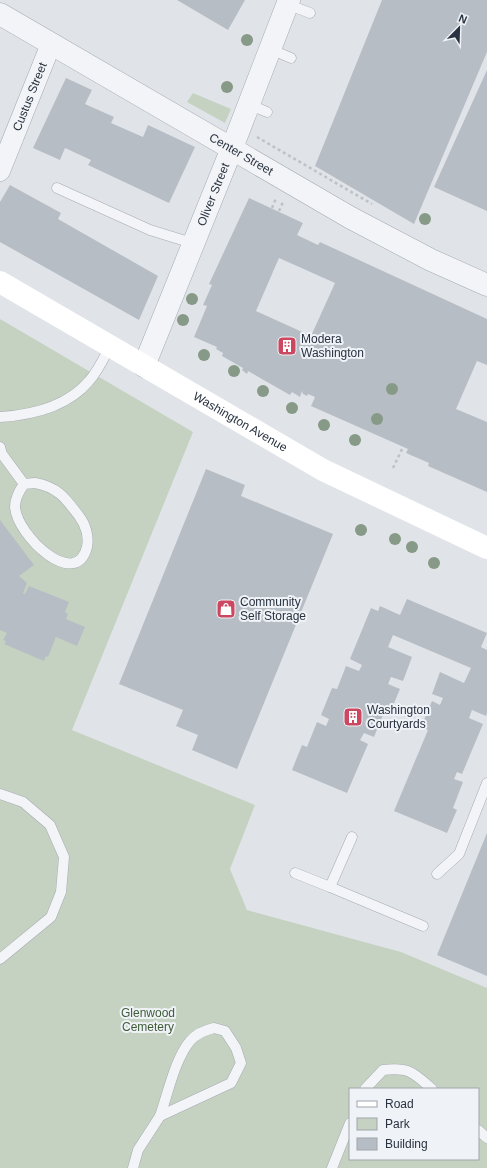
<svg xmlns="http://www.w3.org/2000/svg" width="487" height="1168" font-family="Helvetica,sans-serif">
  <style>
    .green { fill: #c6d2c1; fill-rule: evenodd }
    .building { fill: #b7bdc5; fill-rule: evenodd }
    .lines { fill: none; stroke-linecap: round; stroke-linejoin: round }
    .service-casing { stroke: #a5abb3; stroke-width: 11 }
    .minor-casing { stroke: #a5abb3; stroke-width: 21 }
    .tertiary-casing { stroke: #a5abb3; stroke-width: 23 }
    .path { stroke: #bec2c7; stroke-width: 2.5; stroke-dasharray: 3 3; stroke-linecap: butt }
    .service { stroke: #f3f4f7; stroke-width: 10 }
    .minor { stroke: #f3f4f7; stroke-width: 20 }
    .tertiary { stroke: #f3f4f7; stroke-width: 22 }
    .secondary { stroke: #fff; stroke-width: 22 }
    .tree { fill: #879987 }
    .labels { text-anchor: middle; dominant-baseline: central; stroke-width: 4; stroke-linejoin: round; paint-order: stroke }
    .street-label { font-size: 12px; fill: #293240; stroke: #eff2f6 }
    .poi-label { font-size: 12px; fill: #293240; stroke: #eff2f6; text-anchor: start }
    .park-label { font-size: 12px; fill: #3f5b37; stroke: #eff2f6 }
  </style>
  <rect width="100%" height="100%" fill="#e0e4e9"/>
  <g class="green">
    <path d="M193 93 231 109 225 123 187 102Z"/>
    <path d="M0 319 193 432 72 730 255 805 230 869 247 910 401 952 487 988V1168H0ZM350 1089H478V1159H350Z"/>
  </g>
  <g class="building">
    <path d="M177 0H245L228 30Z"/>
    <path d="M382 0H487V52L414 224 315 166Z"/>
    <path d="M487 70V211L434 187Z"/>
    <path d="M66 78 92 90 85 104 114 117 111 123 143 137 148 125 195 147 169 203 88 165 91 160 65 148 60 160 33 148Z"/>
    <path d="M10 185 61 213 58 219 158 276 139 320 0 242V202Z"/>
    <path d="M249 198 303 223 297 235 318 245 320 242 487 319V365L477 361 456 409 487 422V492L428 466 429 463 406 453 408 449 311 406 315 397 308 394 307 396 303 394 302 391 300 397 292 392 290 395 248 371 247 374 242 370 243 368 222 356 223 353 216 349 217 347 194 337 207 306 203 305 212 285 209 284ZM279 258 335 283 311 336 256 311Z"/>
    <path d="M206 469 245 485 241 496 333 534 237 769 192 750 198 735 176 726 183 710 119 684Z"/>
    <path d="M0 520 34 565 19 576 27 583 23 593 25 594 29 586 69 602 65 612 68 614 66 619 85 627 77 646 56 637 48 657 46 656 44 661 4 644 6 641 3 640 7 633 0 630Z"/>
    <path d="M407 599 487 633 481 647 487 650V713L486 716 472 710 469 718 483 724 462 774 457 772 454 779 463 782 453 808 457 810 447 833 394 811 428 730 421 727 432 701 440 705 443 698 432 694 440 672 464 683 471 668 393 635 388 647 412 657 403 681 391 677 388 684 400 689 392 708 387 705 374 737 364 733 360 740 368 744 347 793 292 770 302 745 307 747 317 722 326 726 329 719 321 715 332 688 337 689 346 666 359 671 362 665 350 659 371 608 378 611 380 606 400 615Z"/>
    <path d="M487 833V976L437 955Z"/>
  </g>
  <g class="lines">
    <g class="service-casing">
      <g id="service">
        <path d="M287 4 310 13"/>
        <path d="M270 49 291 58"/>
        <path d="M248 104 267 112"/>
        <path d="M57 188 150 230 192 243"/>
        <path d="M0 417C32 415 68 406 89 381 98 371 104 358 110 346"/>
        <path d="M0 447 2 454 24 484"/>
        <path d="M35 483C58 487 66 499 79 516 86 525 89 537 87 547 76 591 17 536 15 507 15 498 19 491 24 484Z"/>
        <path d="M0 794 23 802 50 825 64 857 61 892 51 917 0 959"/>
        <path d="M352 837 330 887 423 926"/>
        <path d="M295 873 330 887"/>
        <path d="M437 874 459 854 487 783"/>
        <path d="M214 1028 225 1031 236 1048 241 1063 231 1083 160 1116C168 1093 175 1059 190 1041 197 1033 205 1030 214 1028Z"/>
        <path d="M365 1089 383 1070C409 1067 413 1072 432 1089"/>
        <path d="M478 1130 487 1138"/>
        <path d="M133 1168 138 1150 160 1116"/>
        <path d="M332 1168 350 1123"/>
      </g>
    </g>
    <g class="minor-casing">
      <g id="minor">
        <path id="s1" d="M0 171 51 44"/>
      </g>
    </g>
    <g class="tertiary-casing">
      <g id="tertiary">
        <path id="s2" d="M0 14 351 218 431 260 487 285"/>
        <path id="s3" d="M144 366 232 148 289 0"/>
      </g>
    </g>
    <g class="path">
      <path d="M257 137 372 204"/>
      <path d="M272 208 276 198"/>
      <path d="M279 211 283 202"/>
      <path d="M393 468 403 447"/>
    </g>
    <use href="#service" class="service"/>
    <use href="#minor" class="minor"/>
    <use href="#tertiary" class="tertiary"/>
    <path class="secondary" id="s4" d="M0 282 323 470 487 548"/>
  </g>
  <g class="tree">
    <circle cx="247" cy="40" r="6"/>
    <circle cx="227" cy="87" r="6"/>
    <circle cx="425" cy="219" r="6"/>
    <circle cx="192" cy="299" r="6"/>
    <circle cx="183" cy="320" r="6"/>
    <circle cx="204" cy="355" r="6"/>
    <circle cx="234" cy="371" r="6"/>
    <circle cx="392" cy="389" r="6"/>
    <circle cx="263" cy="391" r="6"/>
    <circle cx="292" cy="408" r="6"/>
    <circle cx="377" cy="419" r="6"/>
    <circle cx="324" cy="425" r="6"/>
    <circle cx="355" cy="440" r="6"/>
    <circle cx="361" cy="530" r="6"/>
    <circle cx="395" cy="539" r="6"/>
    <circle cx="412" cy="547" r="6"/>
    <circle cx="434" cy="563" r="6"/>
  </g>
  <defs>
    <g id="building-square" transform="scale(1)"><rect x="-9" y="-9" width="18" height="18" rx="4" fill="#cb4860" stroke="#eff2f6"/><path d="M-4-6H4V6H1V3H-1V6H-4ZM-2.5-4.3h1.7v1.8h-1.7ZM.8-4.3h1.7v1.8H.8ZM-2.5-1h1.7V.8h-1.7ZM.8-1h1.7V.8H.8Z" fill="#fff"/></g>
    <g id="shop-square" transform="scale(1)"><rect x="-9" y="-9" width="18" height="18" rx="4" fill="#cb4860" stroke="#eff2f6"/><path d="M-5-2.5h2.3a2.7 3.5 0 0 1 5.4 0H5L5.5 6h-11ZM-1.5-2.5h3a1.5 2.3 0 0 0-3 0Z" fill="#fff"/></g>
  </defs>
  <g fill-rule="evenodd">
    <use href="#building-square" x="287" y="346"/>
    <use href="#shop-square" x="226" y="609"/>
    <use href="#building-square" x="353" y="717"/>
  </g>
  <g class="labels">
    <g class="street-label">
      <text stroke="none"><textPath href="#s1" startOffset="80">Custus Street</textPath></text>
      <text stroke="none"><textPath href="#s2" startOffset="279">Center Street</textPath></text>
      <text stroke="none"><textPath href="#s3" startOffset="185">Oliver Street</textPath></text>
      <text stroke="none"><textPath href="#s4" startOffset="278">Washington Avenue</textPath></text>
    </g>
    <g class="poi-label">
      <text x="301" y="339">Modera<tspan x="301" dy="14">Washington</tspan></text>
      <text x="240" y="602">Community<tspan x="240" dy="14">Self Storage</tspan></text>
      <text x="367" y="710">Washington<tspan x="367" dy="14">Courtyards</tspan></text>
    </g>
    <g class="park-label">
      <text x="148" y="1013">Glenwood<tspan x="148" dy="14">Cemetery</tspan></text>
    </g>
  </g>
  <rect x="349" y="1088" width="130" height="72" fill="#eff2f6" stroke="#a0a5ad"/>
  <rect x="357" y="1101" width="20" height="6" fill="#ffffff" stroke="#a0a5ad"/>
  <text x="385" y="1108" font-size="12" fill="#293240">Road</text>
  <rect x="357" y="1118" width="20" height="12" fill="#c6d2c1" stroke="#a0a5ad"/>
  <text x="385" y="1128" font-size="12" fill="#293240">Park</text>
  <rect x="357" y="1138" width="20" height="12" fill="#b7bdc5" stroke="#a0a5ad"/>
  <text x="385" y="1148" font-size="12" fill="#293240">Building</text>
  <g transform="translate(459 28) rotate(23)" stroke="#eff2f6" stroke-width="3" paint-order="stroke">
  <path d="M0-3L7 15L0 10L-7 15Z" fill="#293240"/>
  <text y="-6" font-size="11" font-weight="bold" text-anchor="middle" fill="#293240">N</text>
  </g>
</svg>
